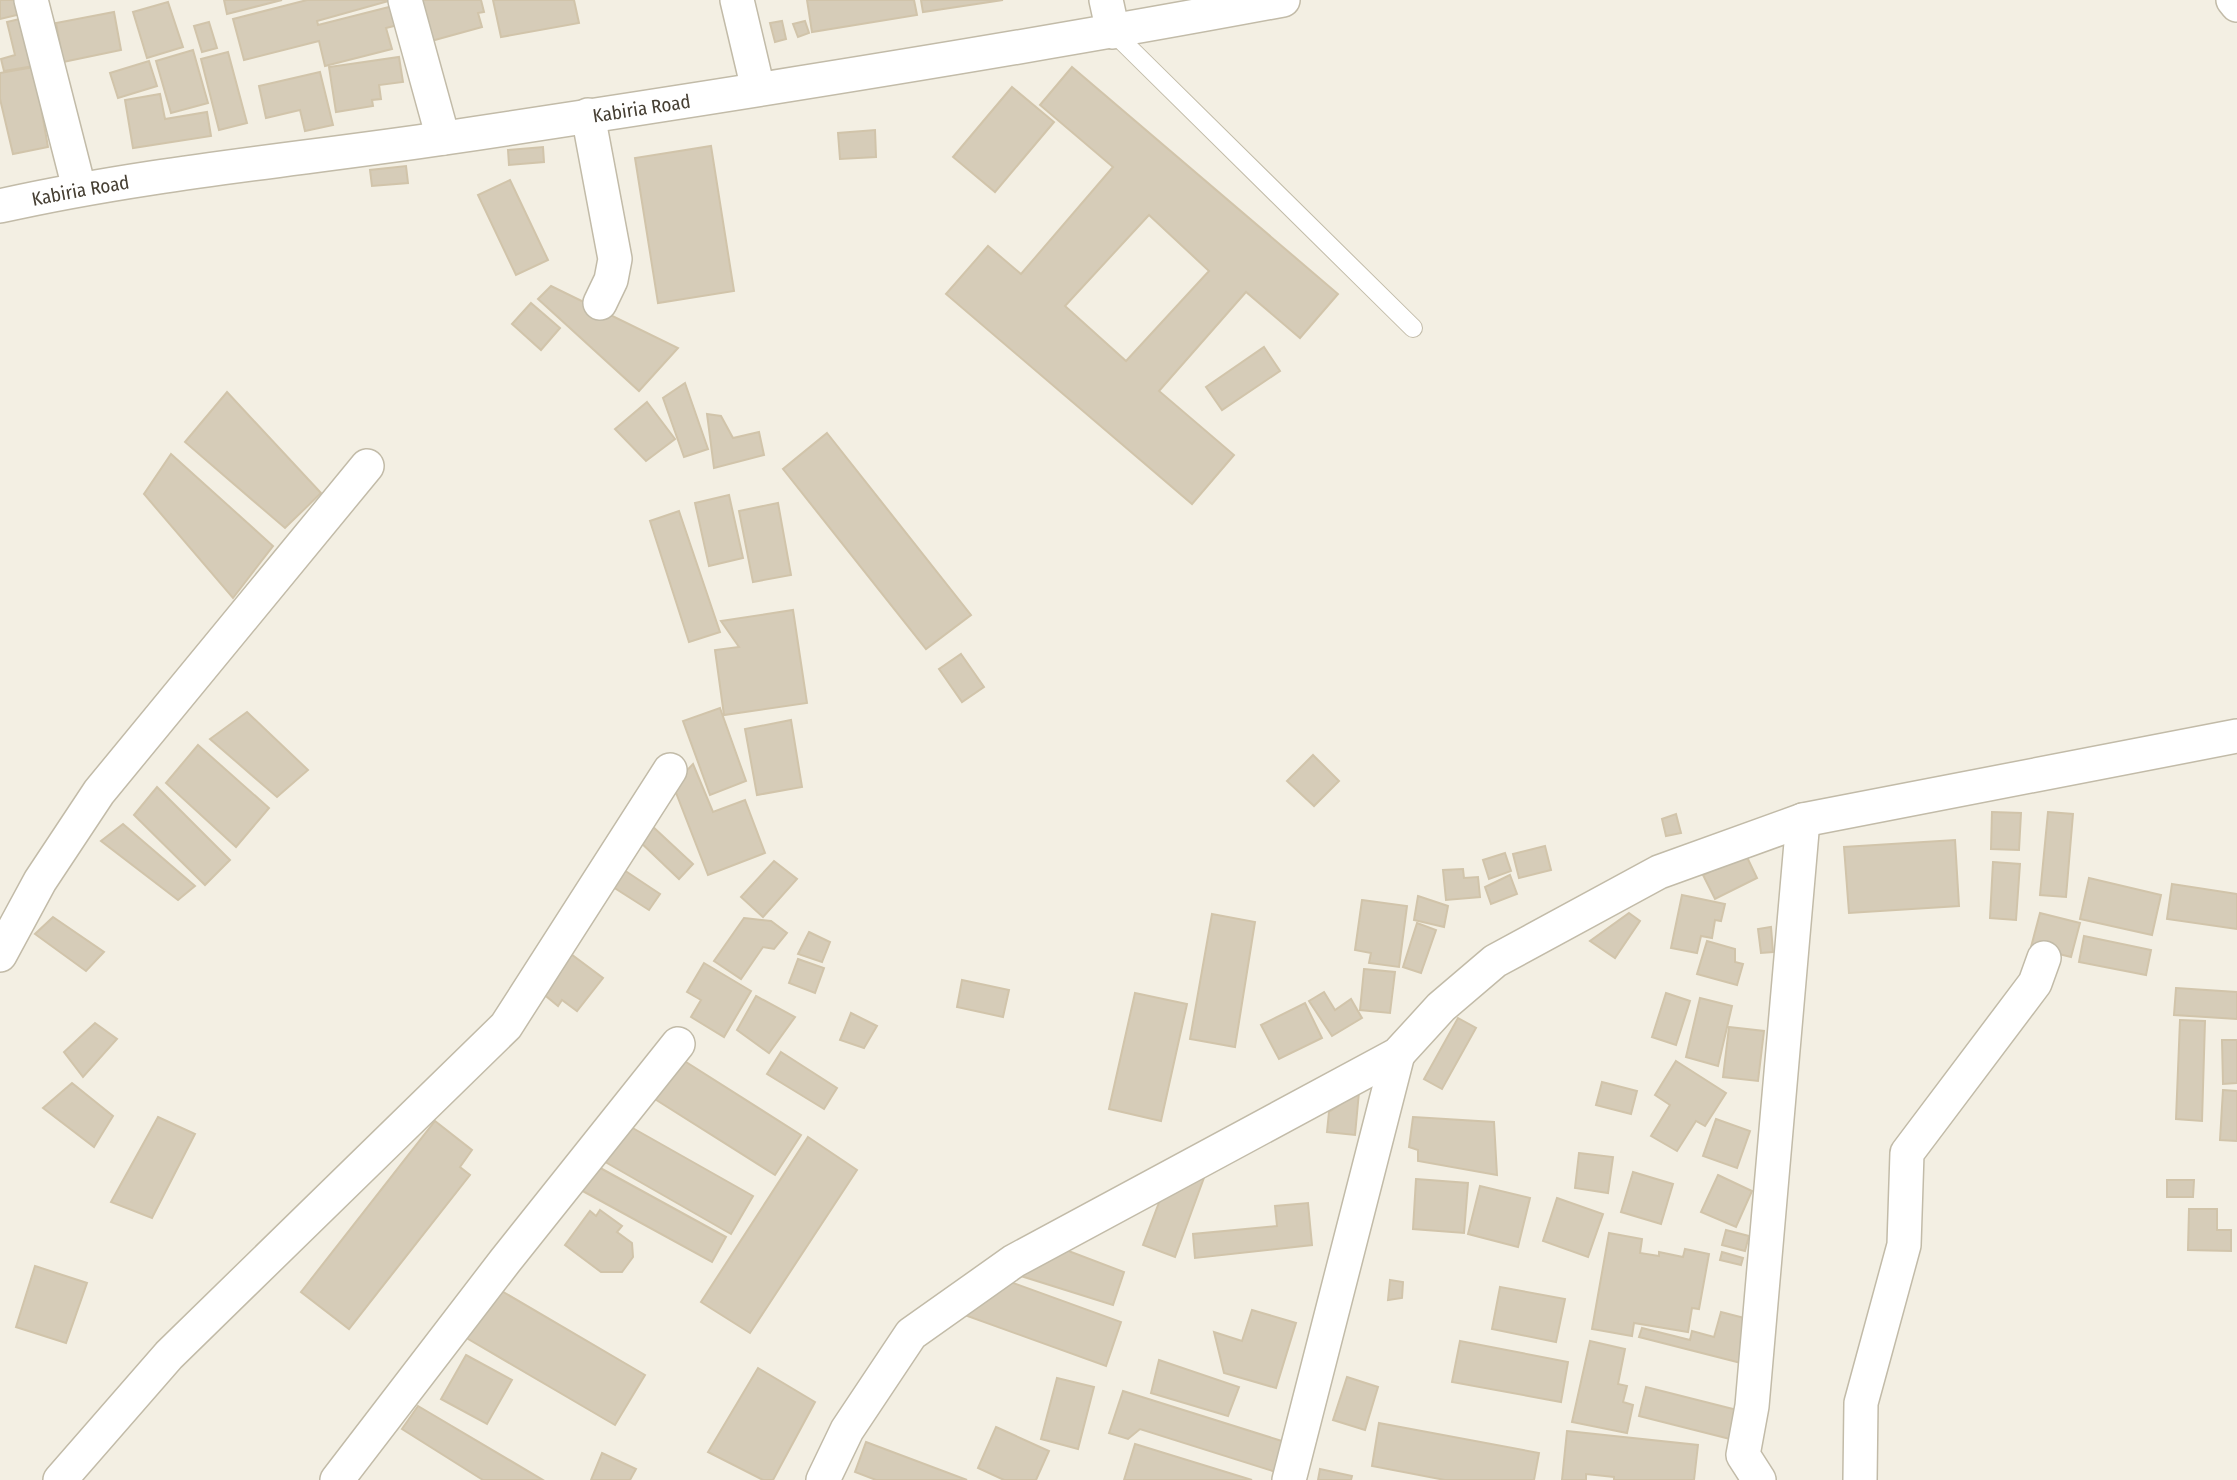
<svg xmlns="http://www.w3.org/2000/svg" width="2237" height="1480" font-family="'Fira Sans Condensed',sans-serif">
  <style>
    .building { fill: #d6ccb8; stroke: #d1c4aa; stroke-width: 2; fill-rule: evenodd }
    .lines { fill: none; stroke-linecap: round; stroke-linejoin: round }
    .service-casing { stroke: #c2bba8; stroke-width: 20 }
    .minor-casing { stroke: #c2bba8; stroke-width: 36 }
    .service { stroke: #fff; stroke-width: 18 }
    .minor { stroke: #fff; stroke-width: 33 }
    .labels { text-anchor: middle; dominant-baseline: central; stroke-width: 5; stroke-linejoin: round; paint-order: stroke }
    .street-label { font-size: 19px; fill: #463f33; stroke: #fff }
  </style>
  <rect width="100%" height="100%" fill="#f3efe3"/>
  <g class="building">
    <path d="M0 0H17L21 14 0 19Z"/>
    <path d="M224 0H282L227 14Z"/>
    <path d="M307 0H392L317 21 318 25 393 6 398 25 386 28 392 49 325 66 319 41 244 60 233 19Z"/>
    <path d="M412 0H481L484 12 478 13 482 27 424 43Z"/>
    <path d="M493 0H574L579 23 501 37Z"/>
    <path d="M807 0H914L917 15 812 32Z"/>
    <path d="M921 0H1003L923 12Z"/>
    <path d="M168 2 183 47 147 58 133 12Z"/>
    <path d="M114 12 121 50 63 62 56 23Z"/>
    <path d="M28 17 40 65 4 71 1 59 15 55 7 22Z"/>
    <path d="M782 21 786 39 775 42 770 23Z"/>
    <path d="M805 21 809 33 798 37 793 24Z"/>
    <path d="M209 22 217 48 202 52 194 26Z"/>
    <path d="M193 50 208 103 171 113 156 61Z"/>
    <path d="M228 52 247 123 219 130 201 59Z"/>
    <path d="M399 57 403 82 379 85 381 99 372 100 373 106 336 112 329 67Z"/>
    <path d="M149 61 157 86 118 98 110 73Z"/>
    <path d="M34 67 48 147 13 154 0 99V73Z"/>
    <path d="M1072 67 1338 294 1300 338 1246 292 1159 391 1234 455 1192 504 946 294 988 246 1021 274 1113 167 1040 105ZM1149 215 1209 271 1126 361 1065 306Z"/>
    <path d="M320 72 333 125 305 131 300 110 266 118 259 86Z"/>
    <path d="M1012 87 1054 122 995 192 953 157Z"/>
    <path d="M160 94 165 119 207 112 211 136 133 148 125 100Z"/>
    <path d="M875 130 876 157 840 159 838 133Z"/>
    <path d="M711 146 734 291 658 303 635 158Z"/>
    <path d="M543 147 544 162 509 165 508 150Z"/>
    <path d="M406 166 408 183 372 186 370 170Z"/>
    <path d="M510 180 548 260 516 275 478 195Z"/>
    <path d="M551 286 678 348 639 391 538 299Z"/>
    <path d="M531 303 560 328 541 350 512 324Z"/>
    <path d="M1264 347 1280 371 1222 410 1206 387Z"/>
    <path d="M685 383 708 449 684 457 663 398Z"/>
    <path d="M227 392 321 493 285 528 185 442Z"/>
    <path d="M647 402 675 439 646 461 615 429Z"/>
    <path d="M707 414 721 416 733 438 759 432 764 455 714 468Z"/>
    <path d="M827 433 971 615 926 649 783 469Z"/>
    <path d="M171 454 273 546 233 598 144 494Z"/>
    <path d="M729 495 743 558 709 566 695 503Z"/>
    <path d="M778 503 791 575 753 582 739 511Z"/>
    <path d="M679 511 720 632 689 642 650 521Z"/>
    <path d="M793 610 807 703 724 715 715 650 739 647 721 621Z"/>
    <path d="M961 654 984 687 962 702 939 669Z"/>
    <path d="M720 708 746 781 710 795 683 721Z"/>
    <path d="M247 712 308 770 277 797 210 739Z"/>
    <path d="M791 720 802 787 757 795 745 729Z"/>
    <path d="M198 745 269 808 236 847 166 783Z"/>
    <path d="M1313 755 1339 781 1314 806 1287 781Z"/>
    <path d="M693 764 713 812 745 800 765 853 708 875 673 785Z"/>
    <path d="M157 787 230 860 205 885 134 815Z"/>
    <path d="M1992 812 2021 813 2019 850 1991 849Z"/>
    <path d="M2048 812 2073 814 2066 897 2040 895Z"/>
    <path d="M1676 814 1681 833 1666 836 1662 819Z"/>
    <path d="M123 824 195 886 178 900 101 841Z"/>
    <path d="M651 825 693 864 679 879 637 839Z"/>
    <path d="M1955 840 1959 906 1849 913 1844 847Z"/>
    <path d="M1545 846 1551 870 1519 878 1513 854Z"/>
    <path d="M1505 853 1511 871 1489 879 1483 860Z"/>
    <path d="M1746 855 1757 878 1715 899 1703 875Z"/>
    <path d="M774 861 797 879 763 917 741 897Z"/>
    <path d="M1993 862 2020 864 2016 920 1990 918Z"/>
    <path d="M1463 869 1464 878 1478 877 1480 897 1446 900 1443 870Z"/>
    <path d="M624 870 660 894 649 910 613 887Z"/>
    <path d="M1510 875 1517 894 1491 904 1485 887Z"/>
    <path d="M2089 878 2161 895 2152 935 2080 919Z"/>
    <path d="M2172 884 2237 894V929L2167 919Z"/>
    <path d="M1682 895 1725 904 1721 921 1715 920 1712 938 1701 936 1697 953 1671 948Z"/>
    <path d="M1418 896 1448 906 1444 927 1414 920Z"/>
    <path d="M1362 900 1407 906 1399 967 1369 963 1371 953 1355 950Z"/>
    <path d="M1629 913 1640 921 1615 958 1590 941Z"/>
    <path d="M2040 913 2080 923 2071 957 2031 947Z"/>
    <path d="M1212 914 1255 922 1235 1047 1190 1039Z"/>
    <path d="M53 917 104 952 86 971 35 934Z"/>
    <path d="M744 918 771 921 787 933 774 949 763 947 741 979 714 961Z"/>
    <path d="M1417 923 1436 930 1421 973 1403 967Z"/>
    <path d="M1771 927 1773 952 1761 953 1758 929Z"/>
    <path d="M809 932 830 942 822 962 798 954Z"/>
    <path d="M2084 936 2151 950 2146 975 2079 962Z"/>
    <path d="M1707 941 1735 949V962L1743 964 1737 985 1697 974Z"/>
    <path d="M571 954 603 978 577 1011 562 1000 558 1006 541 992Z"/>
    <path d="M798 959 824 968 815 993 789 983Z"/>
    <path d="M704 963 751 991 724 1037 691 1017 701 1000 687 992Z"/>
    <path d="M1364 969 1395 972 1390 1013 1360 1010Z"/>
    <path d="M962 980 1009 990 1003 1017 957 1007Z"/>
    <path d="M2176 988 2237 992V1019L2174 1015Z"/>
    <path d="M1324 992 1335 1010 1351 999 1362 1018 1332 1036 1309 1001Z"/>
    <path d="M1135 993 1187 1004 1161 1121 1109 1109Z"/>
    <path d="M1666 993 1690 1001 1676 1045 1652 1037Z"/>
    <path d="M756 996 795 1017 769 1053 737 1030Z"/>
    <path d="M1700 998 1732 1006 1718 1066 1686 1057Z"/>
    <path d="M1305 1003 1322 1038 1279 1059 1261 1025Z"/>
    <path d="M851 1013 877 1026 864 1048 840 1040Z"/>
    <path d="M1458 1018 1476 1028 1442 1089 1424 1079Z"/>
    <path d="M2180 1020 2205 1021 2202 1121 2176 1119Z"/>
    <path d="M95 1023 117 1039 83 1077 64 1052Z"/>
    <path d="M1729 1027 1764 1031 1758 1081 1723 1077Z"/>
    <path d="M2222 1040H2237V1083L2223 1084Z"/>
    <path d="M781 1052 837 1088 824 1109 767 1074Z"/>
    <path d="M675 1055 801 1135 775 1175 650 1096Z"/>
    <path d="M1676 1061 1726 1093 1705 1126 1696 1121 1677 1151 1651 1136 1670 1105 1655 1095Z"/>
    <path d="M1602 1082 1637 1091 1631 1114 1596 1105Z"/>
    <path d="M72 1083 113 1116 94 1147 43 1108Z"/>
    <path d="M2223 1090 2237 1091V1141L2220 1140Z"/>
    <path d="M1359 1092 1355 1135 1327 1132 1329 1112Z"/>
    <path d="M158 1117 195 1134 152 1218 111 1202Z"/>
    <path d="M1413 1117 1494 1122 1497 1175 1418 1161V1150L1409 1147Z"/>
    <path d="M1716 1119 1750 1131 1737 1168 1703 1156Z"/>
    <path d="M435 1121 472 1150 460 1167 470 1175 349 1329 301 1292Z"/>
    <path d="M622 1122 753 1196 731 1234 600 1159Z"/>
    <path d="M808 1137 857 1170 750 1333 701 1302Z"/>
    <path d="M1579 1153 1613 1157 1608 1193 1575 1188Z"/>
    <path d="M593 1164 726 1237 712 1262 579 1189Z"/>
    <path d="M1633 1172 1673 1184 1661 1224 1621 1212Z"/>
    <path d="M1205 1175 1175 1257 1143 1245 1163 1192Z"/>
    <path d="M1718 1175 1752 1191 1736 1227 1701 1212Z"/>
    <path d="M1416 1179 1468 1183 1464 1233 1413 1229Z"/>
    <path d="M2167 1180H2194L2193 1197H2167Z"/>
    <path d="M1480 1186 1530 1198 1518 1247 1468 1234Z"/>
    <path d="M1557 1198 1603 1214 1588 1257 1543 1241Z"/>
    <path d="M1308 1203 1312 1245 1195 1258 1193 1234 1277 1226 1275 1206Z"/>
    <path d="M2189 1209H2217V1230H2231V1251L2188 1250Z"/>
    <path d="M600 1210 622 1226 617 1232 632 1243 633 1257 622 1272H601L565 1245 590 1211 596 1216Z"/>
    <path d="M1726 1230 1749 1236 1745 1251 1722 1245Z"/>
    <path d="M1609 1233 1642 1239 1640 1253 1659 1256V1252L1683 1257 1685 1249 1709 1254 1699 1309 1692 1308 1688 1332 1634 1323 1632 1336 1592 1329Z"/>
    <path d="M1058 1247 1124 1272 1113 1305 1021 1276Z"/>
    <path d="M1722 1252 1743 1258 1741 1265 1720 1260Z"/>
    <path d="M35 1266 87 1283 66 1343 16 1327Z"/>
    <path d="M1005 1280 1121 1322 1106 1366 959 1313Z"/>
    <path d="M1390 1280 1403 1282 1402 1298 1388 1300Z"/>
    <path d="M493 1286 645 1375 615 1425 463 1336Z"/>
    <path d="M1500 1287 1565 1299 1556 1342 1492 1329Z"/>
    <path d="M1252 1310 1296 1323 1276 1388 1224 1373 1214 1332 1242 1341Z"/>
    <path d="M1721 1312 1752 1320 1741 1363 1639 1337 1642 1328 1690 1340 1692 1331 1714 1337Z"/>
    <path d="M1460 1341 1568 1362 1561 1402 1452 1382Z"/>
    <path d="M1590 1341 1625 1349 1618 1384 1627 1386 1623 1402 1633 1405 1627 1433 1572 1422Z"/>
    <path d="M466 1355 512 1380 487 1424 441 1399Z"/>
    <path d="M1159 1360 1239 1387 1228 1416 1151 1393Z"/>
    <path d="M758 1368 815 1402 773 1480H763L708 1452Z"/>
    <path d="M1347 1377 1378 1387 1365 1430 1333 1420Z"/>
    <path d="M1057 1378 1094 1387 1078 1449 1041 1439Z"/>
    <path d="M1646 1387 1741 1411 1734 1440 1639 1416Z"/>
    <path d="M1123 1391 1285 1442 1276 1472 1140 1429 1128 1439 1109 1433Z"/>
    <path d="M418 1406 543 1480H483L402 1429Z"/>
    <path d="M1379 1423 1539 1453 1534 1480H1445L1372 1466Z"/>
    <path d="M996 1427 1049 1451 1036 1480H1004L978 1468Z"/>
    <path d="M1567 1431 1698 1445 1694 1480H1614V1477L1586 1474V1480H1562Z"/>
    <path d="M866 1442 967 1480H876L855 1472Z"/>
    <path d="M1135 1444 1252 1480H1124Z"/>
    <path d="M602 1453 636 1469 630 1480H591Z"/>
    <path d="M1320 1469 1352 1476 1351 1480H1318Z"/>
  </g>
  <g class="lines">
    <g class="service-casing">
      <path id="service" d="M1113 32 1413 328"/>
    </g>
    <g class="minor-casing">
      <g id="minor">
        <path d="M31 0 79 188"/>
        <path d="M405 0 443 138"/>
        <path d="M737 0 758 89"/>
        <path d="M1106 0 1113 32"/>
        <path d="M2233 0 2237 5"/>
        <path d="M588 115 615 259 611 280 600 303"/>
        <path id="s1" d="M0 206C147 173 297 160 445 138 725 96 1005 52 1283 0"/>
        <path d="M0 955 40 881 99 792 367 466"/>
        <path d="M60 1480 169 1355 506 1026 670 770"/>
        <path d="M337 1480 505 1261 678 1044"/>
        <path d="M823 1480 847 1430 911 1334 1014 1261 1398 1054 1441 1007 1495 961 1659 872 1803 820 2237 736"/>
        <path d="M1289 1480 1398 1054"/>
        <path d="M1759 1480 1743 1455 1752 1406 1803 820"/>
        <path d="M1860 1480 1861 1403 1904 1245 1907 1153 2035 983 2044 958"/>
      </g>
    </g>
    <use href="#service" class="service"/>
    <use href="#minor" class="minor"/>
  </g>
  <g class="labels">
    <g class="street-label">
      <text stroke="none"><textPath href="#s1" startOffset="649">Kabiria Road</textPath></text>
      <text stroke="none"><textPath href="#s1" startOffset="82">Kabiria Road</textPath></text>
    </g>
  </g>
</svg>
